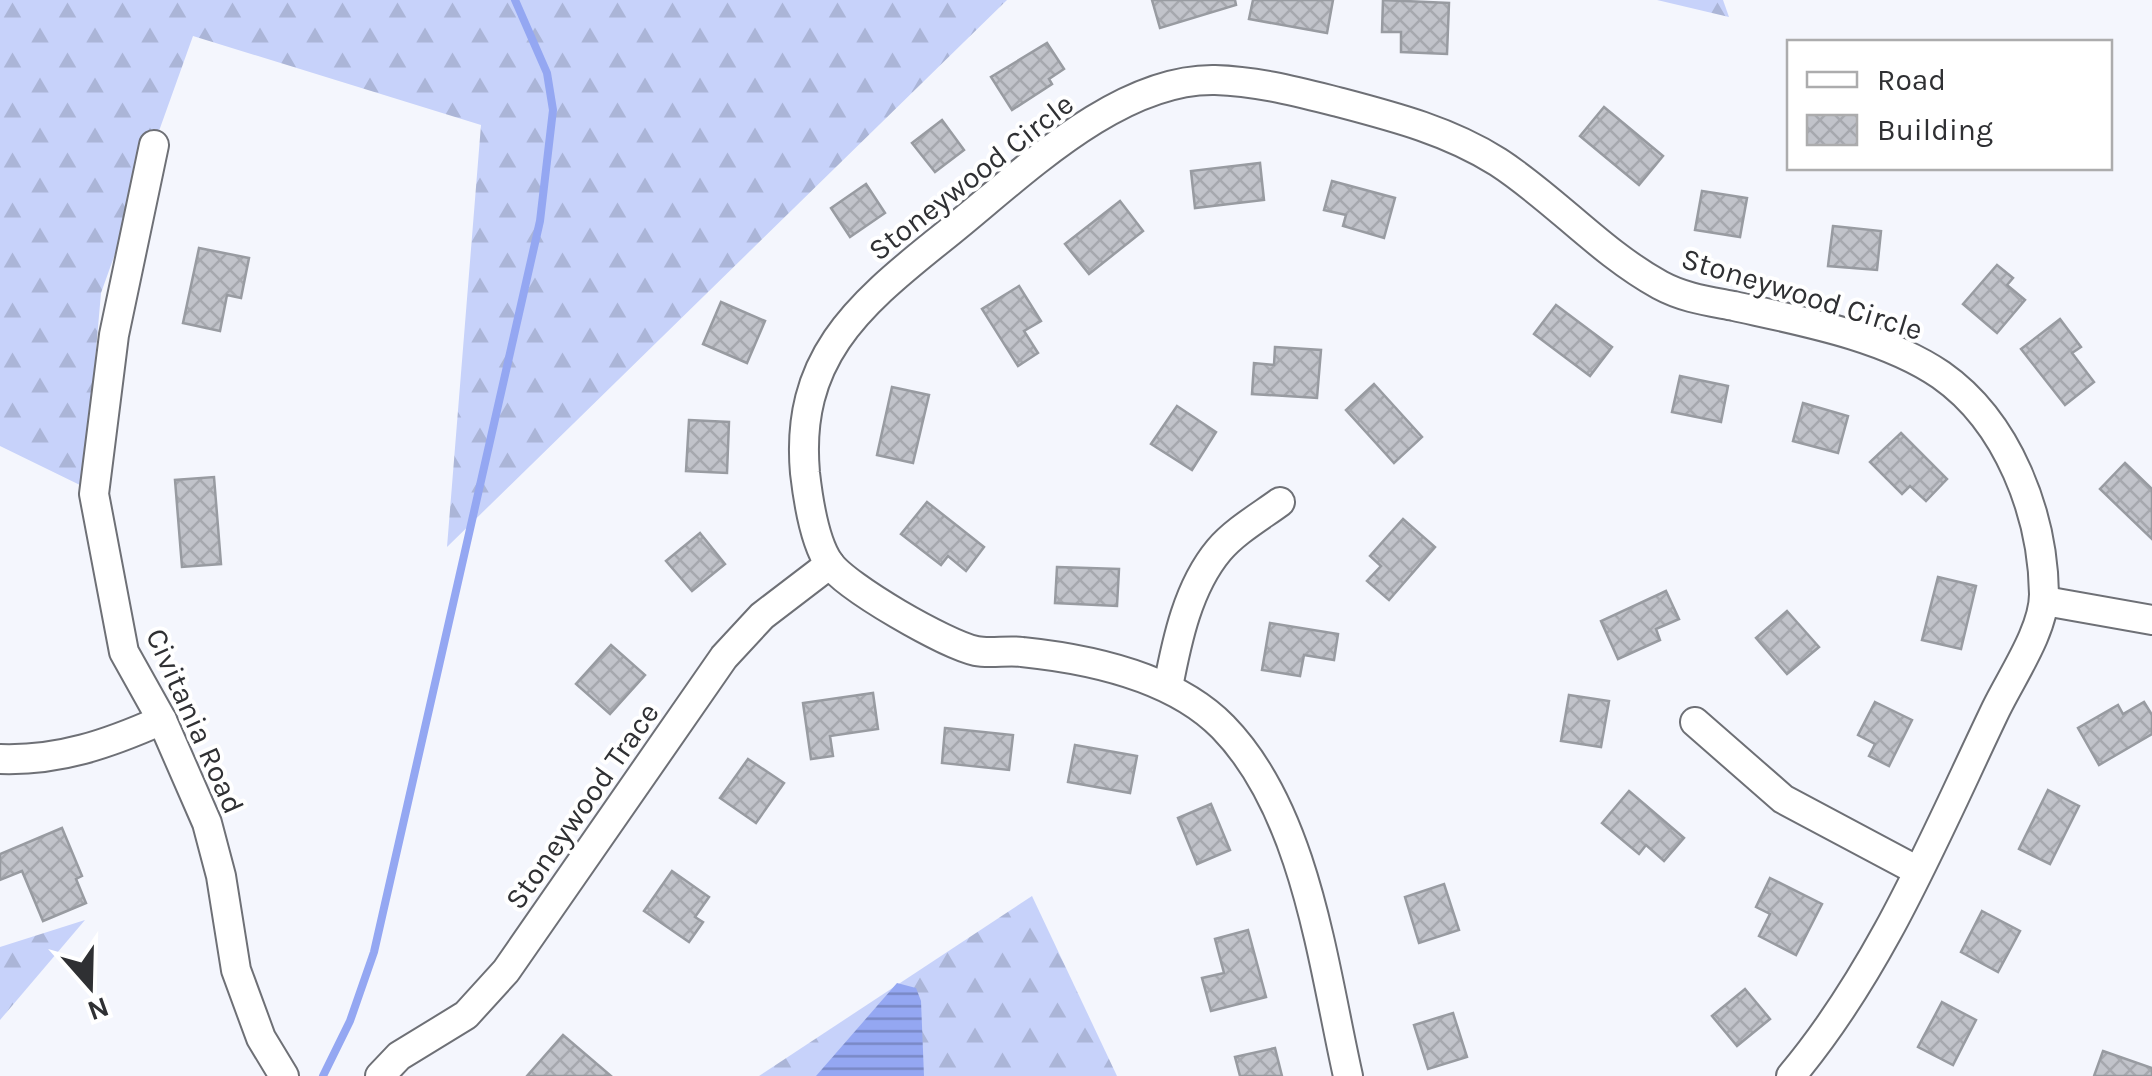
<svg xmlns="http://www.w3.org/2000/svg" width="2152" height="1076" font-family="Karla,sans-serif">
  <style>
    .forest { fill: url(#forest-firs) }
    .water { fill: url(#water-rules) }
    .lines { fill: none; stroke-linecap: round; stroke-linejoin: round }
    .stream { stroke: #94a7f2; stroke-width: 8 }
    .building { fill: url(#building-cross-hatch); stroke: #989ba1; stroke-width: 2.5 }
    .street-casing { stroke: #6e7076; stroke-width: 32 }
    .street { stroke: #fff; stroke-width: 28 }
    .labels { text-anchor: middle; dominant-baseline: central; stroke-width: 8; stroke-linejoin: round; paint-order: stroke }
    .street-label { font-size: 30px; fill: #2f3033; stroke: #fff }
  </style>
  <defs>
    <pattern id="forest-firs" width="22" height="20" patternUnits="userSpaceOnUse" patternTransform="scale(2.5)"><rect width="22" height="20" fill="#c7d2fa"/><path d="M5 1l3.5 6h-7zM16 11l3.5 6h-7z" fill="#abb5d7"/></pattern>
    <pattern id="water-rules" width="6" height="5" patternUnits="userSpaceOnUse" patternTransform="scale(2.5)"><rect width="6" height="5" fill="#94a7f2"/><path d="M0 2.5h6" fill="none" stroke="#7988c5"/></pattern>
    <pattern id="building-cross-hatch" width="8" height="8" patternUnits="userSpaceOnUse" patternTransform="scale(2.5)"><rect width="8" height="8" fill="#c1c3ca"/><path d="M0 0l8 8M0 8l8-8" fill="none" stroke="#a6a8ae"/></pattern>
  </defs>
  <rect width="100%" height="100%" fill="#f4f6fd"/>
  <g class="forest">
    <path d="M0 0H1007L447 547 481 125 193 36 101 293 84 487 0 446Z"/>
    <path d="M1657 0H1723L1729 17Z"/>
    <path d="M1032 896 1117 1076H759Z"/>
    <path d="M85 920 0 1020V947Z"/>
  </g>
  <path class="water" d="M897 983 916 988 921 1001 924 1076H816Z"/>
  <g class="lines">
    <path class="stream" d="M323 1076 350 1021 374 952 540 221 553 110 547 73 515 0"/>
  </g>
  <g class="building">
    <path d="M1152 0H1235L1236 5 1160 28Z"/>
    <path d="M1253 0H1333L1327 33 1249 19Z"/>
    <path d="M1383 0 1449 3 1447 54 1401 52V32H1382Z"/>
    <path d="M1047 43 1064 69 1049 79 1052 84 1012 110 991 77Z"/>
    <path d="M1604 107 1663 156 1639 185 1580 136Z"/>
    <path d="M942 120 964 150 935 172 912 143Z"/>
    <path d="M1260 163 1264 200 1195 208 1191 171Z"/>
    <path d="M1332 181 1395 198 1384 238 1343 226 1346 215 1324 210Z"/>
    <path d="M866 184 885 213 850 237 831 208Z"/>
    <path d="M1702 191 1747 198 1740 237 1695 230Z"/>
    <path d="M1120 201 1143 231 1089 274 1065 244Z"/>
    <path d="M1833 226 1881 231 1877 270 1828 266Z"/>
    <path d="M199 248 249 258 241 298 227 295 220 331 183 323Z"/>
    <path d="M1997 265 2013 278 2007 285 2025 300 1997 333 1963 304Z"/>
    <path d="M1019 286 1041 321 1024 331 1038 353 1018 366 982 309Z"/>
    <path d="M721 302 765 321 747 363 703 344Z"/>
    <path d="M1556 305 1612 347 1590 376 1534 334Z"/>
    <path d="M2060 319 2081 347 2072 353 2094 382 2065 405 2021 349Z"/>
    <path d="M1275 347 1321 350 1317 398 1252 394 1254 363 1274 365Z"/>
    <path d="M1680 376 1728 386 1721 422 1672 412Z"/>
    <path d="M1374 384 1422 437 1394 463 1346 410Z"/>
    <path d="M892 387 929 395 913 463 877 455Z"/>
    <path d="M1803 403 1848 416 1838 453 1793 441Z"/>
    <path d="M1177 406 1216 432 1192 470 1151 444Z"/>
    <path d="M689 420 729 422 727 473 686 471Z"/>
    <path d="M1901 433 1947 479 1926 501 1910 486 1902 494 1870 462Z"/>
    <path d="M2125 463 2152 489V539L2100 489Z"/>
    <path d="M214 477 221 564 182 567 175 480Z"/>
    <path d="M927 502 984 547 966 571 948 556 941 565 901 534Z"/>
    <path d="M1403 519 1435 547 1389 600 1367 581 1381 566 1370 556Z"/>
    <path d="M700 533 725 564 692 591 666 561Z"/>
    <path d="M1057 567 1119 569 1117 606 1055 603Z"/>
    <path d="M1938 577 1976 586 1961 649 1922 640Z"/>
    <path d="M1666 591 1679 619 1656 629 1660 640 1618 659 1601 621Z"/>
    <path d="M1787 611 1819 647 1787 674 1756 638Z"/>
    <path d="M1270 623 1338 634 1334 660 1304 655 1300 676 1262 670Z"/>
    <path d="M611 645 645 675 610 714 576 684Z"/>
    <path d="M873 693 878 729 830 736 833 756 811 759 803 703Z"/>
    <path d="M1569 695 1609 701 1601 747 1561 741Z"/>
    <path d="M1875 702 1912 720 1889 766 1869 756 1875 744 1858 735Z"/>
    <path d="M2144 702 2152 715V734L2099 765 2078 728 2118 705 2123 714Z"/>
    <path d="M945 728 1013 735 1009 770 942 763Z"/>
    <path d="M1075 745 1137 756 1130 793 1068 782Z"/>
    <path d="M748 759 784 783 756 823 720 798Z"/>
    <path d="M2048 790 2079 806 2050 864 2019 849Z"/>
    <path d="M1629 791 1684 838 1664 861 1646 845 1639 854 1602 823Z"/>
    <path d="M1211 804 1230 850 1197 864 1178 818Z"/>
    <path d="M62 828 82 876 76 879 86 903 43 921 22 871 0 880V854Z"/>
    <path d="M672 871 709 897 695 917 703 922 689 942 644 911Z"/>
    <path d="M1770 878 1822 904 1796 955 1759 936 1770 914 1756 907Z"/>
    <path d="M1444 884 1459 930 1419 943 1405 897Z"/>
    <path d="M1982 911 2020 931 1998 972 1961 952Z"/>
    <path d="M1248 930 1266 997 1211 1011 1202 978 1224 973 1215 939Z"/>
    <path d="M1745 989 1770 1019 1737 1046 1712 1016Z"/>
    <path d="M1942 1002 1976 1020 1953 1065 1918 1047Z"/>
    <path d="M1453 1013 1467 1057 1428 1069 1414 1025Z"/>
    <path d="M563 1035 611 1076H527Z"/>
    <path d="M1275 1048 1282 1076H1240L1235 1057Z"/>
    <path d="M2103 1051 2152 1068V1076H2094Z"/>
  </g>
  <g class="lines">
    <g class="street-casing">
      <g id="street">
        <path d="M154 145 114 335 94 494 124 652 162 720 207 823 221 876 236 970 261 1038 284 1076"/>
        <path d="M2045 601 2152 620"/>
        <path d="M1168 687C1177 640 1188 587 1219 550 1235 531 1261 516 1280 502"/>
        <path d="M1695 722 1783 799 1918 871"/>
        <path d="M0 759C59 761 108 744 162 720"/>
        <path d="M380 1076 399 1056 466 1015 506 971 724 657 762 616 830 564"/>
        <path d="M1348 1076C1323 965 1306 812 1223 727 1174 677 1090 659 1022 652 1007 650 990 654 976 651 945 644 847 588 829 563 814 541 808 499 805 473 795 360 856 307 937 242 1013 183 1113 78 1215 80 1257 81 1298 92 1338 102 1395 117 1449 131 1498 162 1555 199 1600 252 1660 285 1684 298 1708 301 1734 306 1801 321 1884 336 1941 375 2008 422 2043 514 2044 594 2044 630 2012 676 1996 709 1936 834 1881 969 1791 1076"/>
      </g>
    </g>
    <use href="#street" class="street"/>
  </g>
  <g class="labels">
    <g class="street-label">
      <text transform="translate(971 177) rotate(-38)">Stoneywood Circle</text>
      <text transform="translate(1802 294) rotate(17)">Stoneywood Circle</text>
      <text transform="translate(195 721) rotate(66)">Civitania Road</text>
      <text transform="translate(582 806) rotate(-55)">Stoneywood Trace</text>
    </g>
  </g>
  <rect x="1787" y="40" width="325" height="130" fill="#ffffff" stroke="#acacad" stroke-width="2.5"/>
  <rect x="1807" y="72" width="50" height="15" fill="#ffffff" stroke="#acacad" stroke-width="2.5"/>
  <text x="1877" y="90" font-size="30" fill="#2f3033">Road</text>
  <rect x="1807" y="115" width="50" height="30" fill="url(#building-cross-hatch)" stroke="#acacad" stroke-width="2.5"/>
  <text x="1877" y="140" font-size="30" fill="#2f3033">Building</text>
  <g transform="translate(90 986) rotate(160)" stroke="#ffffff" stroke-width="8" paint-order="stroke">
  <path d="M0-8L18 38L0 25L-18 38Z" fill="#2f3033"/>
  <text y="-15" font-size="28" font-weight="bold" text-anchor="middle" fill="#2f3033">N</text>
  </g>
</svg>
